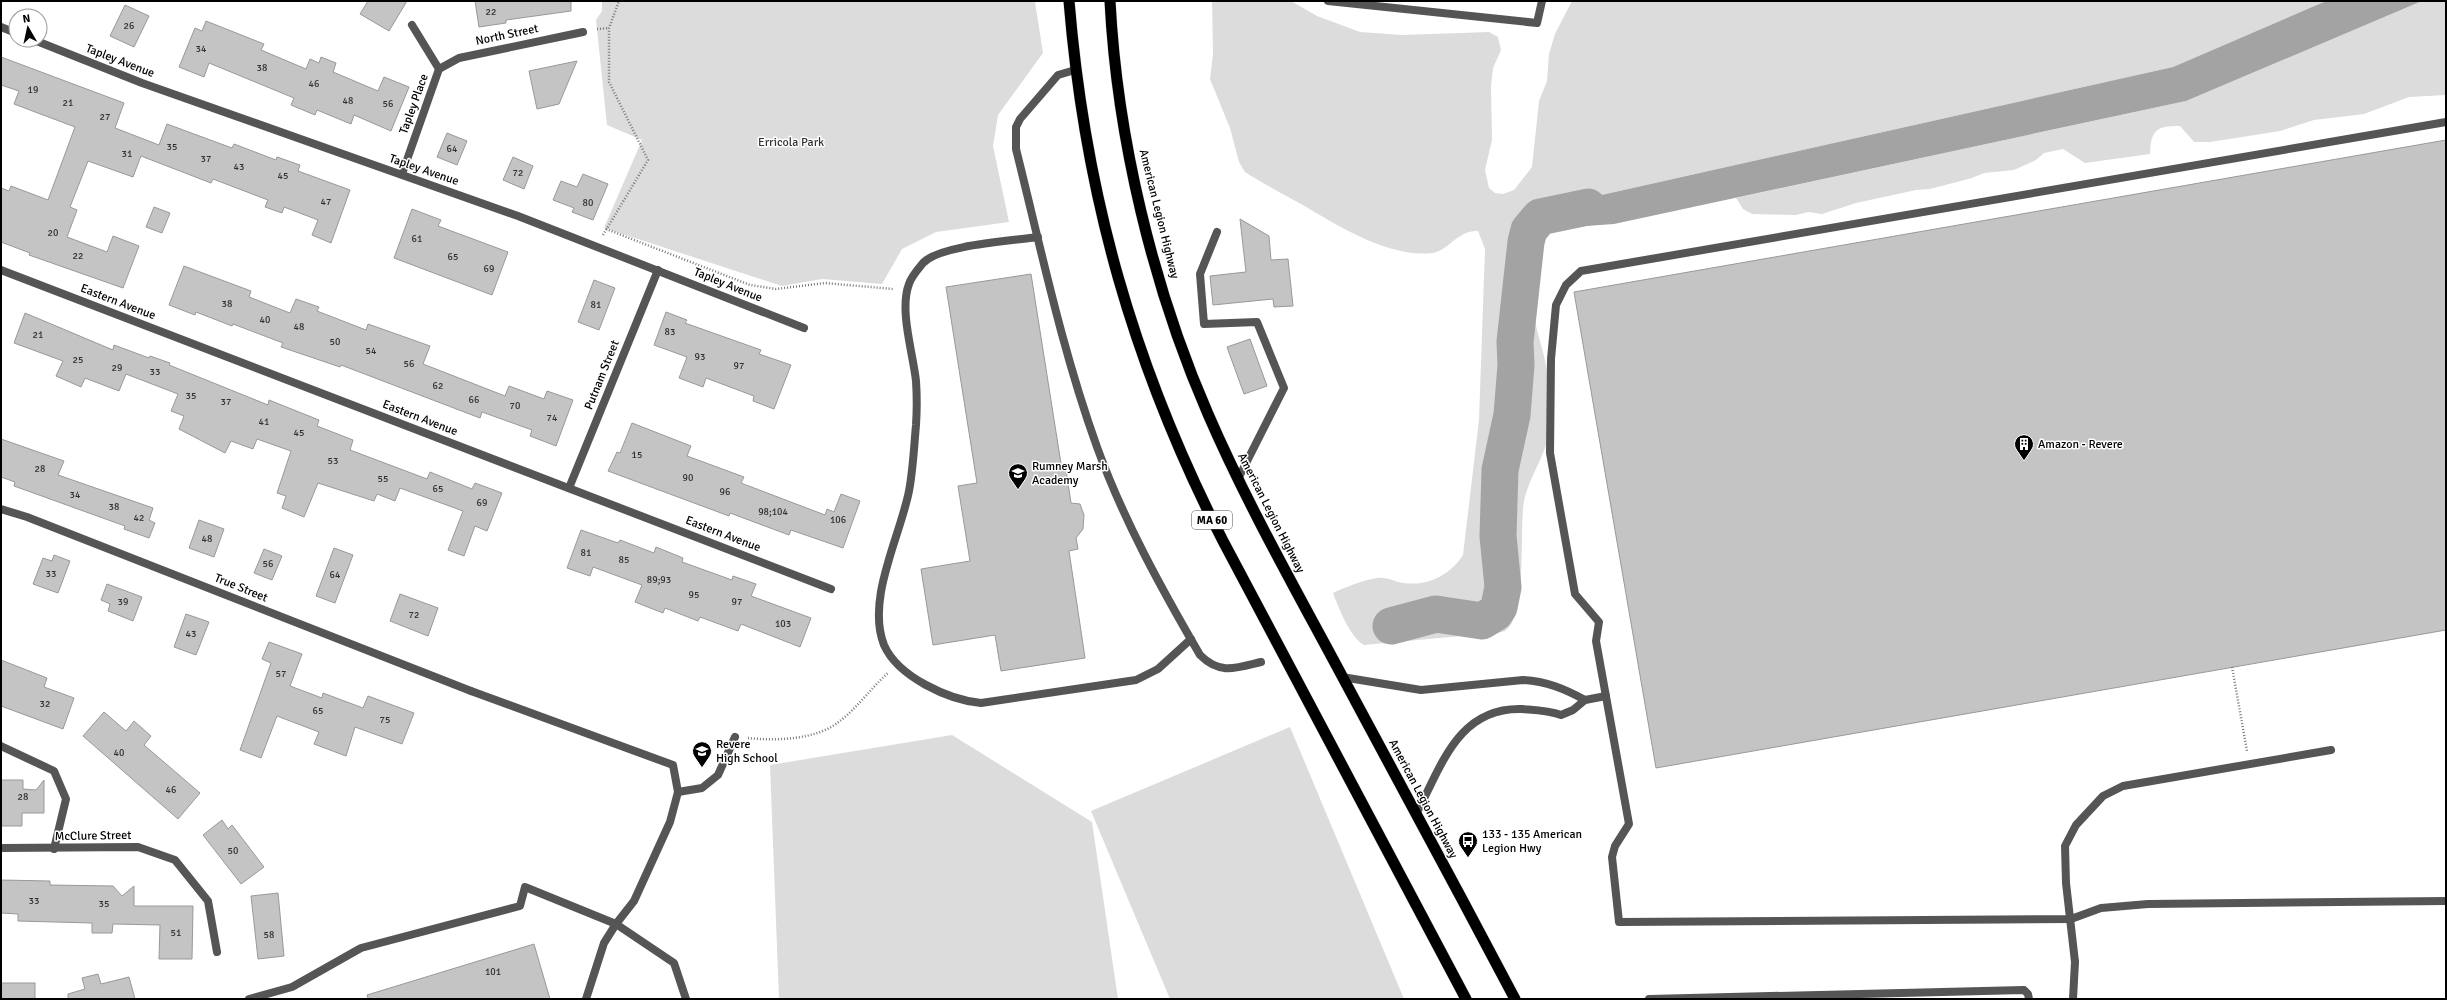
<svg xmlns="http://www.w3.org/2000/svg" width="2447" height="1000" font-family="Signika,sans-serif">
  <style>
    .green { fill: #dcdcdc }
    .water { fill: #a3a3a3 }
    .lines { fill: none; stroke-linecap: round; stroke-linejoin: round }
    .river { stroke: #a3a3a3; stroke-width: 37 }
    .building { fill: #c4c4c4; stroke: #999 }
    .trunk-casing { stroke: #dbdbdb; stroke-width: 12 }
    .path { stroke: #777; stroke-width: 2.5; stroke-dasharray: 1 2; stroke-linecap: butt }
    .service { stroke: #555; stroke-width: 8 }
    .minor { stroke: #555; stroke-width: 8 }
    .trunk { stroke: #000; stroke-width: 11 }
    .labels { text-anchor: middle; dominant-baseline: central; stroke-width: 3; stroke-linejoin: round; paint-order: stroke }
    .number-label { font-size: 10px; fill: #313131 }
    .shield { fill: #fff; stroke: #4c4c4c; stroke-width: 1 }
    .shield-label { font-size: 11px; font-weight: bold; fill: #000 }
    .street-label { font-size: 12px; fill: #000; stroke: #fff }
    .park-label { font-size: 12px; fill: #333; stroke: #fff }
    .poi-label { font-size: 12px; fill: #000; stroke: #fff; text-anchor: start }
  </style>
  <rect width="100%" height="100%" fill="#fff"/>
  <g class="green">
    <path d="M602 1 1035 2 1043 53 998 115 993 146 1009 222 936 232 902 249 882 284 822 279 782 286 604 228 642 140 607 125 596 20 602 11Z"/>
    <path d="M1212 1H1291L1317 16 1360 32 1402 35 1489 32 1498 37 1501 50 1493 68 1491 86 1492 140 1485 170 1489 188 1495 193 1503 194 1514 190 1532 167 1539 101 1547 81 1549 54 1555 34 1572 1H2326L2173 67 1597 196C1570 189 1559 202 1537 217L1547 234C1509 268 1542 334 1548 375 1550 390 1551 406 1551 421 1550 449 1530 474 1524 501 1519 527 1528 617 1505 631 1502 632 1497 633 1493 633L1364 645C1350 637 1339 609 1333 593 1345 587 1364 580 1377 578 1386 577 1391 580 1398 582 1424 588 1449 577 1463 555L1479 420 1485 249 1478 231C1457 230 1449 251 1432 253 1388 258 1337 225 1301 204 1282 193 1263 184 1245 172L1239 162 1230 128 1210 79 1213 54Z"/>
    <path d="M2422 1H2446V95L2409 97 2364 114 2314 120 2280 131 2210 142H2194L2180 126C2157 126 2151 129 2150 154L2085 163 2063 149 2044 153 2036 160 2014 170 1984 173 1972 178 1930 189 1916 190 1856 203 1822 214 1808 212 1796 215 1752 214 1743 209 1736 198 2186 101Z"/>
    <path d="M1290 727 1404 999H1170L1091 811Z"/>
    <path d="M952 735 1092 822 1118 999H779L770 765Z"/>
  </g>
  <path class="water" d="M2326 1H2422L2186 101 1614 224 1572 227 1547 234 1537 217V210L1547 199 1561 200C1573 192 1584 192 1597 196L2173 67Z"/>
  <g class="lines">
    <path class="river" d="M1391 626 1436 614 1482 621 1495 613 1499 607 1503 587 1498 536 1500 470 1512 415 1516 365 1515 342 1526 242 1529 230 1540 217 1588 207"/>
  </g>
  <g class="building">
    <path d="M368 1H407L389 31 360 14Z"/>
    <path d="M475 1H571V11L506 20V23L479 27Z"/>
    <path d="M125 5 149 16 134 47 110 36Z"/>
    <path d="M206 21 264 44 261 50 306 69 310 59 319 63 321 57 336 63 333 72 378 91 384 77 409 87 391 131 354 115 351 124 317 110 315 115 291 105 294 98 209 63 204 77 179 67 195 28 202 31Z"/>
    <path d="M1 57 124 103 115 128 159 145 167 124 232 148 234 144 276 160 277 157 300 165 298 171 350 190 331 243 312 235 318 220 284 207 282 213 265 207 268 200 213 179 211 183 141 156 133 177 88 161 70 207 77 210 67 237 107 252 113 236 139 246 123 288 29 255 30 253 1 242V188L9 191 11 186 48 200 75 127 14 104 19 91 1 85Z"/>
    <path d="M577 61 559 104 537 109 529 71Z"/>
    <path d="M447 133 467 141 457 165 437 157Z"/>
    <path d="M2446 140V630L1656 768 1574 292Z"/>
    <path d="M513 157 533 166 524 189 503 180Z"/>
    <path d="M583 174 608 184 593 220 572 212 574 208 553 200 561 181 577 187Z"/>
    <path d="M154 207 170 213 162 233 146 227Z"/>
    <path d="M412 209 441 220 438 226 508 252 492 295 394 258Z"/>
    <path d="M1240 219 1269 236 1271 260 1288 259 1293 306 1274 307 1273 299 1213 305 1210 276 1246 272Z"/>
    <path d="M184 266 251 291 249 297 290 313 296 299 319 307 317 311 366 330 368 324 430 346 423 364 505 396 509 386 544 399 547 391 573 400 556 446 530 436 532 430 482 412 480 418 341 365 340 367 281 347 283 343 233 324 232 326 196 312 195 315 169 305Z"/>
    <path d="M1031 274 1062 470H1066L1071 503 1080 504 1084 515 1083 529 1076 538 1078 549 1069 551 1085 658 1001 671 995 635 933 645 921 569 970 561 958 486 977 483 946 287Z"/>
    <path d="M594 280 615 288 599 330 578 322Z"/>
    <path d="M666 312 687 320 685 323 761 350 759 354 791 365 774 409 753 401 754 396 706 378 703 387 679 378 687 357 654 345Z"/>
    <path d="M25 313 113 350 114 345 149 358 150 356 170 363 169 365 268 405 269 400 319 420 317 426 353 440 350 450 427 479 430 472 472 489 475 483 502 493 487 531 475 526 464 556 448 550 463 511 400 488 395 501 377 494 374 501 318 483 304 517 282 508 286 496 277 493 291 451 257 439 253 449 231 441 225 453 179 429 184 416 171 411 178 394 126 374 119 391 85 378 81 387 56 376 63 361 14 343Z"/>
    <path d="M1250 339 1267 386 1244 394 1227 347Z"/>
    <path d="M632 423 691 446 687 456 744 477 741 483 825 515 827 509 834 512 841 494 860 501 843 548 791 530 789 535 730 513 729 516 608 471 617 452 620 453Z"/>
    <path d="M1 439 64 461 58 475 153 508 149 520 155 523 149 538 124 529 125 526 14 486 15 482 1 477Z"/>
    <path d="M199 520 224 529 214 557 189 548Z"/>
    <path d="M581 530 618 543 620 540 654 553 656 547 683 558 682 562 732 580 733 576 756 584 751 596 811 618 800 647 741 624 738 631 700 617 698 621 665 608 663 613 635 602 642 585 593 567 590 576 567 568Z"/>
    <path d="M334 548 353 555 335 603 316 596Z"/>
    <path d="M264 549 282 556 272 580 254 573Z"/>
    <path d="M54 555 70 561 58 593 33 584 43 558 52 561Z"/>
    <path d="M107 584 142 597 133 621 108 611 110 604 101 600Z"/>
    <path d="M400 594 438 608 428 636 390 621Z"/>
    <path d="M186 614 209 622 196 655 174 647Z"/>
    <path d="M269 642 302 654 290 686 322 698 323 693 363 708 368 696 414 713 402 744 355 727 346 756 314 744 319 732 277 716 261 758 240 750 271 663 262 659Z"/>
    <path d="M1 660 47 678 44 687 74 698 63 729 1 706Z"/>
    <path d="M104 712 126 731 134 721 151 736 144 745 200 793 178 819 83 736Z"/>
    <path d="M1 780H23V789L36 790 44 780V813H22V826H1Z"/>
    <path d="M222 820 228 829 232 825 264 867 241 884 203 835Z"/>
    <path d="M1 880 50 881V885L113 886 122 896 134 886V906H193L192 959H159L160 925 113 924 112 933H92V923L18 921V914L1 913Z"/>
    <path d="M278 893 284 956 258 959 251 896Z"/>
    <path d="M534 944 550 999H368L367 995Z"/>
    <path d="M98 974 101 984 129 977 135 999H68V994L85 989 82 978Z"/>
    <rect x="1" y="983" width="34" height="16"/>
  </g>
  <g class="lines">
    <g class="trunk-casing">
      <g id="trunk">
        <path d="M1069 1C1085 196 1134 367 1223 541L1466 999"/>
        <path d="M1110 1C1117 138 1153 288 1208 414 1247 504 1296 590 1342 676 1400 784 1458 891 1515 999"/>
      </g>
    </g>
    <g class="path">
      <path d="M597 29 609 28"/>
      <path d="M606 229 750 285 776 289 825 283 893 289"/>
      <path d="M603 235 648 160 609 82V28L619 1"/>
      <path d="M2232 667 2247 751"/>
      <path d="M748 738C776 741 817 740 840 721 858 707 871 688 888 673"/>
    </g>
    <g class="service">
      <path d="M412 25 439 69"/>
      <path d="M1075 70 1058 75 1020 119 1016 127V149C1041 249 1062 350 1097 447 1123 519 1161 588 1200 655 1220 675 1236 668 1261 662"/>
      <path d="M2446 122 1581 271 1566 285 1556 305 1551 359 1550 453 1575 594 1599 622 1596 641 1629 824 1615 846 1612 857 1619 922 2071 919 2101 908 2148 904 2446 901"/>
      <path d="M1217 232 1200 274 1204 324 1257 322 1284 388 1238 479"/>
      <path d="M1038 237C1012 241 939 245 923 263 918 269 911 277 909 284 899 310 913 353 916 381 917 396 917 410 916 425 914 447 913 470 909 491 900 537 866 599 884 645 898 677 949 700 981 703L1136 680 1158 669 1191 639"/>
      <path d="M1342 677 1421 690 1523 680C1546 681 1565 689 1585 700L1573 710 1561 715C1548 710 1536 710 1522 709 1457 707 1441 768 1416 814"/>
      <path d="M1585 700 1606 696"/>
      <path d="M678 792 702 788 718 775 735 737"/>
      <path d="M2075 962 2066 883 2065 846 2076 825 2103 796 2123 786 2331 750"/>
      <path d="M249 999 292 987 361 948 520 906 525 887 616 924 634 901 670 822 678 792 673 765 471 691"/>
      <path d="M586 999 604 943 616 924 674 963 686 999"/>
      <path d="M1649 999 2024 990 2028 994 2029 999"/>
    </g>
    <g class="minor">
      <path d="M1328 1 1537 23 1542 1"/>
      <path d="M1 27 16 33"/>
      <path d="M34 40 142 83 518 216 804 328"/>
      <path d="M402 174 439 69 459 58 583 32"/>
      <path d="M1 270 831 589"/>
      <path d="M569 488 658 270"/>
      <path d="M1 509 27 517 471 691"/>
      <path d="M1 746 54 771 66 799 54 849"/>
      <path d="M1 848 138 847 175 860 208 901 217 952"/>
      <path d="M2073 999 2075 962"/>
    </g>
    <use href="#trunk" class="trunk"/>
  </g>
  <defs>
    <g id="building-pin" transform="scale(1)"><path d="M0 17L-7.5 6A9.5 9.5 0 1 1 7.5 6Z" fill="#000" stroke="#fff"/><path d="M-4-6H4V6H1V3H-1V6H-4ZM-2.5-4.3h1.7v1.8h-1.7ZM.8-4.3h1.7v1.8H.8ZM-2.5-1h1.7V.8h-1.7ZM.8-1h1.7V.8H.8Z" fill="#fff"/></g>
    <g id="school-pin" transform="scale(1)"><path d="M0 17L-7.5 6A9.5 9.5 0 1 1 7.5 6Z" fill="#000" stroke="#fff"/><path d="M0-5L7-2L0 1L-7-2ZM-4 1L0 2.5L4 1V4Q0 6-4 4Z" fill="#fff"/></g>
    <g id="bus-pin" transform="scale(1)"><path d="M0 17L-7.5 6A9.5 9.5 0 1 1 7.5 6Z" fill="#000" stroke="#fff"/><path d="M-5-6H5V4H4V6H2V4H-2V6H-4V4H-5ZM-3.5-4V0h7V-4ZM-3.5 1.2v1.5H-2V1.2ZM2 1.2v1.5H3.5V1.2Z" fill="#fff"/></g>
  </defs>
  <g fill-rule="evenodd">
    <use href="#building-pin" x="2024" y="444"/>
    <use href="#school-pin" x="1018" y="473"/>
    <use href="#school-pin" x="702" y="751"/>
    <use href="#bus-pin" x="1468" y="841"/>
  </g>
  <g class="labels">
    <g class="number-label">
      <text x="491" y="12">22</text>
      <text x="129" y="26">26</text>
      <text x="201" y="49">34</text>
      <text x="262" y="68">38</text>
      <text x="314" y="84">46</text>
      <text x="33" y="90">19</text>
      <text x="348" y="101">48</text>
      <text x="68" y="103">21</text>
      <text x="388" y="104">56</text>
      <text x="105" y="117">27</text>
      <text x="172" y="147">35</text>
      <text x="452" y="149">64</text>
      <text x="127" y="154">31</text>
      <text x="206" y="159">37</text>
      <text x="239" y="167">43</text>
      <text x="518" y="173">72</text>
      <text x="283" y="176">45</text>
      <text x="326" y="202">47</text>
      <text x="588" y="203">80</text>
      <text x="53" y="233">20</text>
      <text x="417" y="239">61</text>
      <text x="78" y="256">22</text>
      <text x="453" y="257">65</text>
      <text x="489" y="269">69</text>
      <text x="227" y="304">38</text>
      <text x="596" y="305">81</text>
      <text x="265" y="320">40</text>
      <text x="299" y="327">48</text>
      <text x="670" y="332">83</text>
      <text x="38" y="335">21</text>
      <text x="335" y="342">50</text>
      <text x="371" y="351">54</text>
      <text x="700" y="357">93</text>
      <text x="78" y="360">25</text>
      <text x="409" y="364">56</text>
      <text x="739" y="366">97</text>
      <text x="117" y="368">29</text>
      <text x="155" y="372">33</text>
      <text x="438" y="386">62</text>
      <text x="191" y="396">35</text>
      <text x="474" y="400">66</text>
      <text x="226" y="402">37</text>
      <text x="515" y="406">70</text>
      <text x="552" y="418">74</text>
      <text x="264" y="422">41</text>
      <text x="299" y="433">45</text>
      <text x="637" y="455">15</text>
      <text x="333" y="461">53</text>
      <text x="40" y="469">28</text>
      <text x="688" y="478">90</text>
      <text x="383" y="479">55</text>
      <text x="438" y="489">65</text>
      <text x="725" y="492">96</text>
      <text x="75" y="495">34</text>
      <text x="482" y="503">69</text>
      <text x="114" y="507">38</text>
      <text x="773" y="512">98;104</text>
      <text x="139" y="518">42</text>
      <text x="838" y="520">106</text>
      <text x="207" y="539">48</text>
      <text x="586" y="553">81</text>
      <text x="624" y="560">85</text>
      <text x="268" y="564">56</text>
      <text x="51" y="574">33</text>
      <text x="335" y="575">64</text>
      <text x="659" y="580">89;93</text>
      <text x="694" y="595">95</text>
      <text x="123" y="602">39</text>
      <text x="737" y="602">97</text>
      <text x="414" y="615">72</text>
      <text x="783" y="624">103</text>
      <text x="191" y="634">43</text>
      <text x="281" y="674">57</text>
      <text x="45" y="704">32</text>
      <text x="318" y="711">65</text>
      <text x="385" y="720">75</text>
      <text x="119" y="753">40</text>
      <text x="171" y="790">46</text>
      <text x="23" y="797">28</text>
      <text x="233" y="851">50</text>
      <text x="34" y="901">33</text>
      <text x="104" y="904">35</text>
      <text x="176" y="933">51</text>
      <text x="269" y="935">58</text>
      <text x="493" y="972">101</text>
    </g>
    <rect class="shield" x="1192" y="511" width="40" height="18" rx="3"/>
    <g class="shield-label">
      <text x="1212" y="520">MA 60</text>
    </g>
    <g class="street-label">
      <text transform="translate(507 35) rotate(-12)">North Street</text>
      <text transform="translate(120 61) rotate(21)">Tapley Avenue</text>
      <text transform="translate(414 104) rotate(-70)">Tapley Place</text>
      <text transform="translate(424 170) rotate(19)">Tapley Avenue</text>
      <text transform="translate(1159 214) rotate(76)">American Legion Highway</text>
      <text transform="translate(728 285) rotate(22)">Tapley Avenue</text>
      <text transform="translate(118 302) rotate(21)">Eastern Avenue</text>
      <text transform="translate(602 375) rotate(-68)">Putnam Street</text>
      <text transform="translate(420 418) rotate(21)">Eastern Avenue</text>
      <text transform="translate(1271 513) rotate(63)">American Legion Highway</text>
      <text transform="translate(723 534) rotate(21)">Eastern Avenue</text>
      <text transform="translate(241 588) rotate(22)">True Street</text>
      <text transform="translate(1423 799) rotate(62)">American Legion Highway</text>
      <text transform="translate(93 836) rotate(-1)">McClure Street</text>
    </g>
    <g class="park-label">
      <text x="791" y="142">Erricola Park</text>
    </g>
    <g class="poi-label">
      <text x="2038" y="444">Amazon - Revere</text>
      <text x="1032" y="466">Rumney Marsh<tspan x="1032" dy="14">Academy</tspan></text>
      <text x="716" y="744">Revere<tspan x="716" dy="14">High School</tspan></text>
      <text x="1482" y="834">133 - 135 American<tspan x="1482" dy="14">Legion Hwy</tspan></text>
    </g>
  </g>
  <rect width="2447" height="1000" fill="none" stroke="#000000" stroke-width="4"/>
  <g transform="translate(28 28) rotate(351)"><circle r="19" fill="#ffffff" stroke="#999999"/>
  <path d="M0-3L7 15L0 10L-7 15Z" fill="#000000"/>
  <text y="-6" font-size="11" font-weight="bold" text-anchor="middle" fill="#000000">N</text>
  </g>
</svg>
